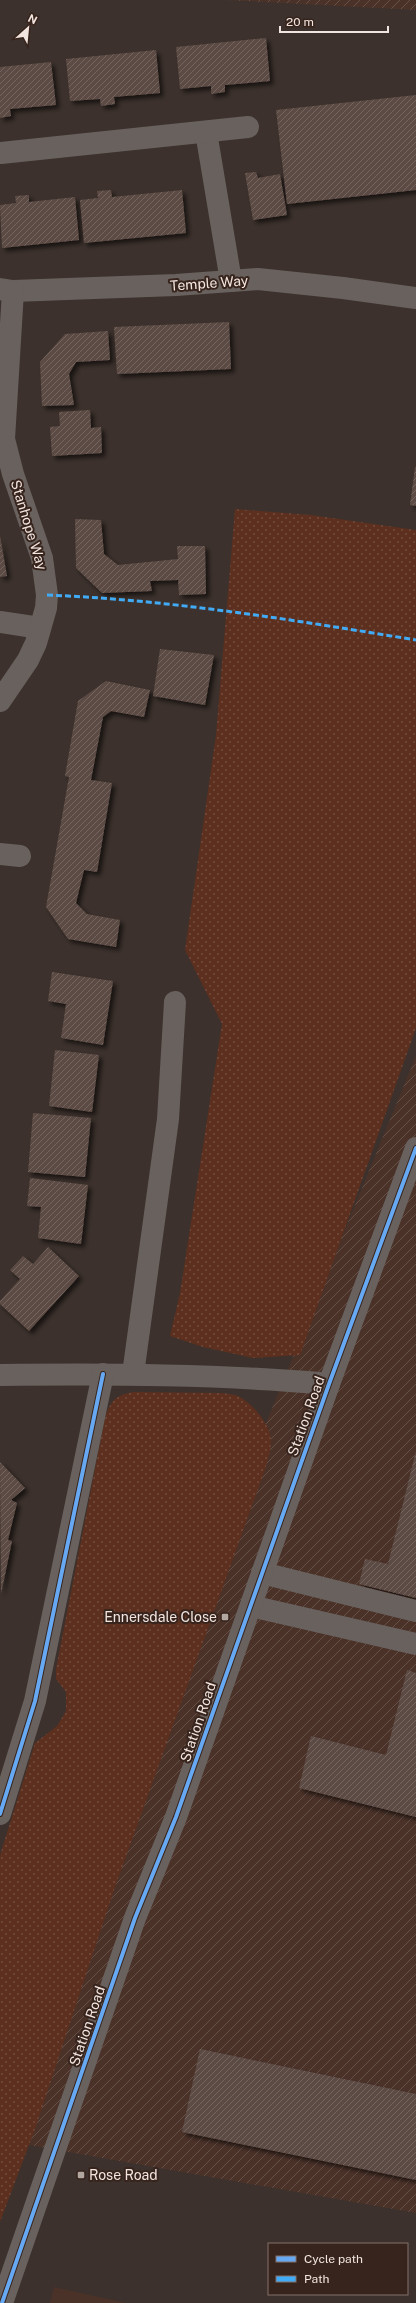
<svg xmlns="http://www.w3.org/2000/svg" width="416" height="2303" font-family="'Public Sans',sans-serif">
  <style>
    .built { fill: #4b3229 }
    .industrial { fill: url(#industrial-furrows) }
    .grass { fill: url(#grass-dots) }
    .building { fill: url(#building-hatch); filter: url(#shadow) }
    .lines { fill: none; stroke-linecap: round; stroke-linejoin: round }
    .minor { stroke: #68615d; stroke-width: 22 }
    .quiet { stroke: #42abf6; stroke-width: 3; stroke-dasharray: 6 3; stroke-linecap: butt }
    .cycleway-casing { stroke: #37241d; stroke-width: 6 }
    .cycleway { stroke: #66a8f1; stroke-width: 4 }
    .poi-dot { fill: #b2a6a1; stroke: #37241d; stroke-width: 1.5 }
    .labels { text-anchor: middle; dominant-baseline: central; stroke-width: 4; stroke-linejoin: round; paint-order: stroke }
    .street-label { font-size: 14px; fill: #f2e5e0; stroke: #37241d }
    .poi-label { font-size: 14px; fill: #f2e5e0; stroke: #37241d; text-anchor: end }
  </style>
  <defs>
    <pattern id="industrial-furrows" width="10" height="10" patternUnits="userSpaceOnUse"><rect width="10" height="10" fill="#4b3229"/><path d="M-1 1l2-2M0 10L10 0M9 11l2-2" fill="none" stroke="#655048"/></pattern>
    <pattern id="grass-dots" width="8" height="8" patternUnits="userSpaceOnUse"><rect width="8" height="8" fill="#5c2f1e"/><path d="M2 2h.1M6 6h.1" fill="none" stroke="#744d3e" stroke-width="1.8" stroke-linecap="round"/></pattern>
    <pattern id="building-hatch" width="6" height="6" patternUnits="userSpaceOnUse"><rect width="6" height="6" fill="#5c4b44"/><path d="M-1 1l2-2M0 6l6-6M5 7l2-2" fill="none" stroke="#74655f"/></pattern>
    <filter id="shadow"><feDropShadow dx="3.5" dy="3.5" stdDeviation="2" flood-color="#0009"/></filter>
  </defs>
  <rect width="100%" height="100%" fill="#3c312c"/>
  <path class="built" d="M54 2287 126 2303H50Z"/>
  <g class="industrial">
    <path d="M225 0H416V10Z"/>
    <path d="M416 1056V2213L0 2140V2074Z"/>
  </g>
  <g class="grass">
    <path d="M235 509 311 515 416 530V1028L300 1355 253 1358 203 1347 170 1336 180 1293 222 1024 185 950 216 735Z"/>
    <path d="M133 1392 223 1393C227 1394 233 1394 238 1396 252 1403 271 1424 271 1442 270 1458 263 1474 258 1489L115 1887 35 2129 0 2222V1855L35 1743 57 1726 66 1711V1692L56 1679V1669L104 1423C108 1404 114 1395 133 1392Z"/>
  </g>
  <g class="building">
    <path d="M266 38 270 81 225 85V92L211 94V86L180 89 176 47Z"/>
    <path d="M156 50 160 93 114 97 115 104 101 106 100 99 70 101 66 59Z"/>
    <path d="M51 62 56 105 10 109 11 116 0 118V67Z"/>
    <path d="M416 95V190L287 204 276 110Z"/>
    <path d="M256 172 258 178 280 174 287 215 253 220 245 173Z"/>
    <path d="M111 190 112 197 182 190 186 233 84 243 80 200 98 198 97 191Z"/>
    <path d="M29 195V202L75 197 79 240 2 248 0 205 16 203 15 196Z"/>
    <path d="M229 322 231 369 117 374 114 327Z"/>
    <path d="M108 331 110 360 76 362 69 374 74 405 42 406 40 362 65 334Z"/>
    <path d="M90 410 91 428 101 427 102 453 52 456 50 427 60 426 59 412Z"/>
    <path d="M415 467H416V506L410 505Z"/>
    <path d="M75 519 101 520 104 554 118 565 178 559 177 546H205L206 594 179 595 178 580 150 581 152 591 102 593 76 568Z"/>
    <path d="M0 536 7 576 0 577Z"/>
    <path d="M160 649 214 655 205 705 153 696Z"/>
    <path d="M106 681 150 690 144 717 111 711 103 717 91 780 112 783 97 872 84 870 76 903 87 914 120 920 116 947 68 939 46 907 69 777 65 776 78 701Z"/>
    <path d="M52 972 113 981 103 1045 61 1038 66 1004 48 1001Z"/>
    <path d="M55 1050 99 1055 92 1112 49 1106Z"/>
    <path d="M33 1113 91 1118 85 1177 28 1172Z"/>
    <path d="M30 1178 88 1185 81 1244 38 1238 41 1207 27 1206Z"/>
    <path d="M48 1247 79 1276 29 1331 0 1304V1301L20 1279 10 1270 23 1256 33 1264Z"/>
    <path d="M416 1451V1598L359 1584 365 1559 388 1564Z"/>
    <path d="M0 1462 25 1488 11 1500 17 1503 8 1540 12 1541 1 1594Z"/>
    <path d="M407 1670 416 1673V1817L299 1788 311 1736 386 1755Z"/>
    <path d="M200 2049 416 2094V2180L182 2132Z"/>
  </g>
  <g class="lines">
    <g class="minor">
      <path d="M206 132 231 281"/>
      <path d="M1 153 248 127"/>
      <path d="M0 289 13 291 176 285 258 279 343 288 416 298"/>
      <path d="M0 622 40 628"/>
      <path d="M0 701 28 660 36 643 46 608 47 595 42 558 13 474 4 439 13 291"/>
      <path d="M0 854 20 856"/>
      <path d="M133 1374 168 1119 175 1002"/>
      <path d="M0 1375C110 1374 220 1374 329 1384"/>
      <path d="M262 1573 416 1611"/>
      <path d="M251 1606 416 1644"/>
      <path d="M0 1814 35 1701 103 1374"/>
      <path d="M2 2303 135 1918 176 1817 329 1384 416 1148"/>
    </g>
    <path class="quiet" d="M47 595C172 600 293 620 416 640"/>
    <g class="cycleway-casing">
      <g id="cycleway">
        <path d="M0 1814 35 1701 103 1374"/>
        <path d="M2 2303 135 1918 176 1817 329 1384 416 1148"/>
      </g>
    </g>
    <use href="#cycleway" class="cycleway"/>
  </g>
  <g class="poi-dot">
    <rect x="221" y="1613" width="8" height="8" rx="2"/>
    <rect x="77" y="2171" width="8" height="8" rx="2"/>
  </g>
  <g class="labels">
    <g class="street-label">
      <text transform="translate(209 283) rotate(-4)">Temple Way</text>
      <text transform="translate(29 525) rotate(73)">Stanhope Way</text>
      <text transform="translate(306 1416) rotate(-70)">Station Road</text>
      <text transform="translate(198 1722) rotate(-71)">Station Road</text>
      <text transform="translate(87 2026) rotate(-71)">Station Road</text>
    </g>
    <g class="poi-label">
      <text x="217" y="1617">Ennersdale Close</text>
      <text x="89" y="2175" text-anchor="start">Rose Road</text>
    </g>
  </g>
  <rect x="268" y="2243" width="140" height="52" fill="#37241d" stroke="#82716b"/>
  <rect x="276" y="2256" width="20" height="6" fill="#66a8f1" stroke="#82716b"/>
  <text x="304" y="2263" font-size="12" fill="#f2e5e0">Cycle path</text>
  <rect x="276" y="2276" width="20" height="6" fill="#42abf6" stroke="#82716b"/>
  <text x="304" y="2283" font-size="12" fill="#f2e5e0">Path</text>
  <g transform="translate(28 28) rotate(27)" stroke="#37241d" stroke-width="3" paint-order="stroke">
  <path d="M0-3L7 15L0 10L-7 15Z" fill="#f2e5e0"/>
  <text y="-6" font-size="11" font-weight="bold" text-anchor="middle" fill="#f2e5e0">N</text>
  </g>
  <path d="M280 26v6h108v-6" fill="none" stroke="#f2e5e0" stroke-width="2"/>
  <text x="286" y="26" font-size="12" fill="#f2e5e0" stroke="#37241d" stroke-width="3" paint-order="stroke">20 m</text>
</svg>
